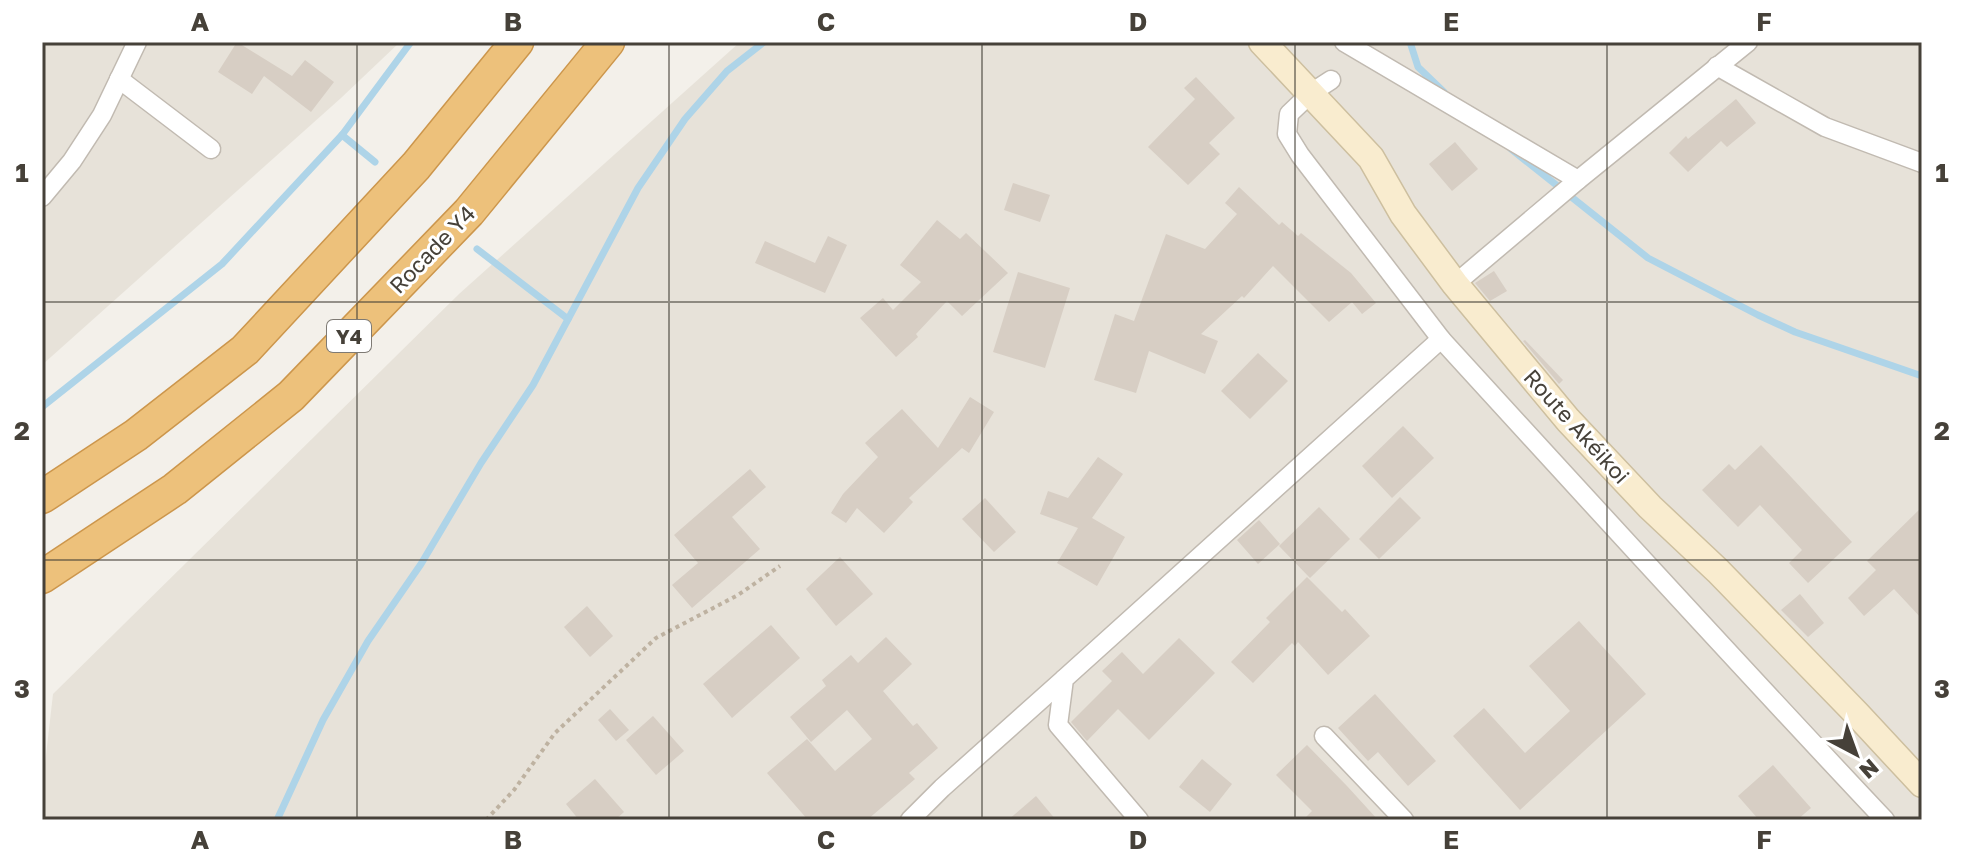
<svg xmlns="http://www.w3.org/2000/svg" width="1964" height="862" font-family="'Golos Text',sans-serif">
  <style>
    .residential { fill: #e7e2d9 }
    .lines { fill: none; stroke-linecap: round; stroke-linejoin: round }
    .stream { stroke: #aed4e8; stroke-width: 7 }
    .building { fill: #d7cec4 }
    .street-casing { stroke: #c1bab1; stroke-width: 21 }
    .secondary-casing { stroke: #cdbf9f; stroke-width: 29 }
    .highway-casing { stroke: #cc964c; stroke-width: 35 }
    .path { stroke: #beb2a1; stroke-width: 4; stroke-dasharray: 4 4; stroke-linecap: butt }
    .street { stroke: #fff; stroke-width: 18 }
    .secondary { stroke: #f9eccf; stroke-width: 26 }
    .highway { stroke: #edc17b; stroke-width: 32 }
    .grid { fill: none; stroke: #464139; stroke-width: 2; stroke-opacity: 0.55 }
    .labels { text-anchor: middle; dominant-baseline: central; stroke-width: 6; stroke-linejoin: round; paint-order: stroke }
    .shield { fill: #fff; stroke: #7e7a74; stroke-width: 2 }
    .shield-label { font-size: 20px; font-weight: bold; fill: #464139 }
    .street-label { font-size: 22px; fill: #464139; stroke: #fff }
    .neatline { fill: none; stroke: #464139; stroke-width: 3 }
    .grid-label { font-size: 26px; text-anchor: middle; font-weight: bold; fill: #464139 }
  </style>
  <rect width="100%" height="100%" fill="#f3f0ea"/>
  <g class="residential">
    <path d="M42 42H400L341 98 42 365Z"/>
    <path d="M740 42H1922V820H42V790L53 694 459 294Z"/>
  </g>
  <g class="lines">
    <g class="stream">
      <path d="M1410 42 1418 67 1444 92"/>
      <path d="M342 135 375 162"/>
      <path d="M1511 149 1648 258 1758 315 1795 332 1922 376"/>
      <path d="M477 249 568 319"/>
      <path d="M42 407 222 264 342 135 411 42"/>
      <path d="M277 820 323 720 368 641 421 564 481 463 533 385 638 188 685 119 727 71 764 42"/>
    </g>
  </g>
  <g class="building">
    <path d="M237 42 292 76 305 60 334 82 311 112 264 76 252 94 218 72Z"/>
    <path d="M1196 77 1235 118 1209 143 1220 154 1188 185 1148 147 1195 99 1184 88Z"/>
    <path d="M1736 99 1756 123 1727 147 1721 141 1688 172 1669 153 1686 136 1688 139Z"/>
    <path d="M1455 142 1478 169 1452 191 1429 164Z"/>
    <path d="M1013 183 1050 195 1040 222 1004 210Z"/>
    <path d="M1239 187 1279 225 1282 222 1298 236 1301 233 1351 273 1376 303 1362 314 1352 302 1329 322 1273 266 1244 298 1242 296 1201 334 1218 341 1205 374 1149 351 1136 393 1094 380 1115 314 1134 321 1166 234 1205 249 1237 214 1225 203Z"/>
    <path d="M937 220 960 239 966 233 1008 273 962 316 947 301 916 334 918 337 896 357 860 318 883 298 893 310 921 282 900 265Z"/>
    <path d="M828 236 847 245 825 293 755 263 765 241 815 263Z"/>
    <path d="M1494 271 1507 291 1490 301 1475 283Z"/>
    <path d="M1018 272 1070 288 1045 368 993 352Z"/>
    <path d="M1525 340 1563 380 1559 384 1523 341Z"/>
    <path d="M1258 353 1288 381 1250 419 1221 391Z"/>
    <path d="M970 397 994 412 969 453 962 448 909 498 913 502 884 533 857 508 846 523 831 513 843 494 878 457 865 443 902 409 938 448Z"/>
    <path d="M1403 426 1434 458 1392 498 1362 466Z"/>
    <path d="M1761 445 1852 542 1808 583 1789 563 1802 550 1760 505 1738 527 1702 490 1729 464 1735 470Z"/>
    <path d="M1098 457 1123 474 1092 518 1125 537 1097 586 1057 563 1078 528 1040 514 1048 491 1068 498Z"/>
    <path d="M750 469 766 487 732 517 760 549 692 608 672 585 698 563 674 535Z"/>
    <path d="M1400 497 1421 518 1379 559 1359 539Z"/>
    <path d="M985 498 1016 532 994 552 962 519Z"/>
    <path d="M1319 507 1350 539 1310 578 1279 546Z"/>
    <path d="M1922 507V619L1894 589 1864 616 1848 598 1876 570 1867 561Z"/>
    <path d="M1259 520 1280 544 1258 564 1237 540Z"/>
    <path d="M840 557 873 594 836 626 806 589Z"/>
    <path d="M1307 577 1342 612 1345 609 1370 636 1328 675 1298 642 1295 646 1292 643 1253 683 1231 662 1270 622 1266 618Z"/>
    <path d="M1800 594 1824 623 1808 637 1781 610Z"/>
    <path d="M587 606 613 636 590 657 564 627Z"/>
    <path d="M1579 621 1646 694 1520 810 1453 736 1484 708 1525 753 1570 711 1529 666Z"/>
    <path d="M771 625 800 658 732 718 703 684Z"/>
    <path d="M886 637 912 664 883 691 913 726 917 723 938 748 909 773 915 779 867 820H808L767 773 807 739 835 771 872 739 847 710 811 742 790 717 826 686 822 680 851 655 858 663Z"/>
    <path d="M1179 638 1215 673 1149 740 1118 709 1087 741 1071 722 1112 681 1102 671 1122 652 1143 674Z"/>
    <path d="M1375 694 1436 761 1408 786 1378 752 1368 761 1338 728Z"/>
    <path d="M610 709 629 730 616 741 598 720Z"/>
    <path d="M653 716 684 751 656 775 626 740Z"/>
    <path d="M1307 745 1347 786 1378 820H1303L1312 811 1276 775Z"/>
    <path d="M1202 759 1232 784 1210 812 1179 787Z"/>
    <path d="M1773 765 1811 808 1797 820H1759L1738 796Z"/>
    <path d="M595 779 624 812 615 820H579L566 804Z"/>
    <path d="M1036 796 1056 820H1008Z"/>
  </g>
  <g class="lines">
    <g class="street-casing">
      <g id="street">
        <path d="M1344 42 1578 180"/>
        <path d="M1717 66 1825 127 1922 163"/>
        <path d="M119 79 211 149"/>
        <path d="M1331 80 1311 93 1289 114 1287 134 1300 155 1441 339"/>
        <path d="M42 197 72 161 102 115 137 42"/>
        <path d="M1455 284 1578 180 1748 42"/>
        <path d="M1324 736 1404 820"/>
        <path d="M910 820 942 788 1064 679"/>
        <path d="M1139 820 1058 725 1064 679 1441 339C1588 500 1735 661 1885 820"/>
      </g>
    </g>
    <g class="secondary-casing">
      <path id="secondary" d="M1262 42 1371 158 1403 214 1455 284 1568 420 1650 507 1718 571 1857 714 1922 784"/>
    </g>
    <g class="highway-casing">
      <g id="highway">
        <path d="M42 497 136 435 245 350 416 166 517 42"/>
        <path d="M42 577 175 489 291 396 469 212 608 42"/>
      </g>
    </g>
    <path class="path" d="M486 820 514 790 555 733 656 638 738 595 780 566"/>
    <use href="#street" class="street"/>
    <use href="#secondary" class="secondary"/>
    <use href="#highway" class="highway"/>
  </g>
  <path class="grid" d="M357 42V820M669 42V820M982 42V820M1295 42V820M1607 42V820M42 302H1922M42 560H1922"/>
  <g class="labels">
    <rect class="shield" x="327" y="320" width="44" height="32" rx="6"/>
    <g class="shield-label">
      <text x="349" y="336">Y4</text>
    </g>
    <g class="street-label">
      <text transform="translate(432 249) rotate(-46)">Rocade Y4</text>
      <text transform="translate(1577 426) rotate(48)">Route Akéikoi</text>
    </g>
  </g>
  <rect width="1964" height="862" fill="none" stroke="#ffffff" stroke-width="88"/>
  <g transform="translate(1856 754) rotate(139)" stroke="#ffffff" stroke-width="6" paint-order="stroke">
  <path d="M0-6L14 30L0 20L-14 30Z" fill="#464139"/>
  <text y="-12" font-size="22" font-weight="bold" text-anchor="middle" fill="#464139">N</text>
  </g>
  <rect x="44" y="44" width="1876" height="774" class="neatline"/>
  <g class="grid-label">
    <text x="200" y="31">A</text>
    <text x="513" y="31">B</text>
    <text x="826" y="31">C</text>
    <text x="1138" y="31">D</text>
    <text x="1451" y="31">E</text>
    <text x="1764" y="31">F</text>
    <text x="22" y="182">1</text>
    <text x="1942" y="182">1</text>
    <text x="22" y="440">2</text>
    <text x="1942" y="440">2</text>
    <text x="22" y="698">3</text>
    <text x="1942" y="698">3</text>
    <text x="200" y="849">A</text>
    <text x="513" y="849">B</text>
    <text x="826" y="849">C</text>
    <text x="1138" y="849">D</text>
    <text x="1451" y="849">E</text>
    <text x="1764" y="849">F</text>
  </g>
</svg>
